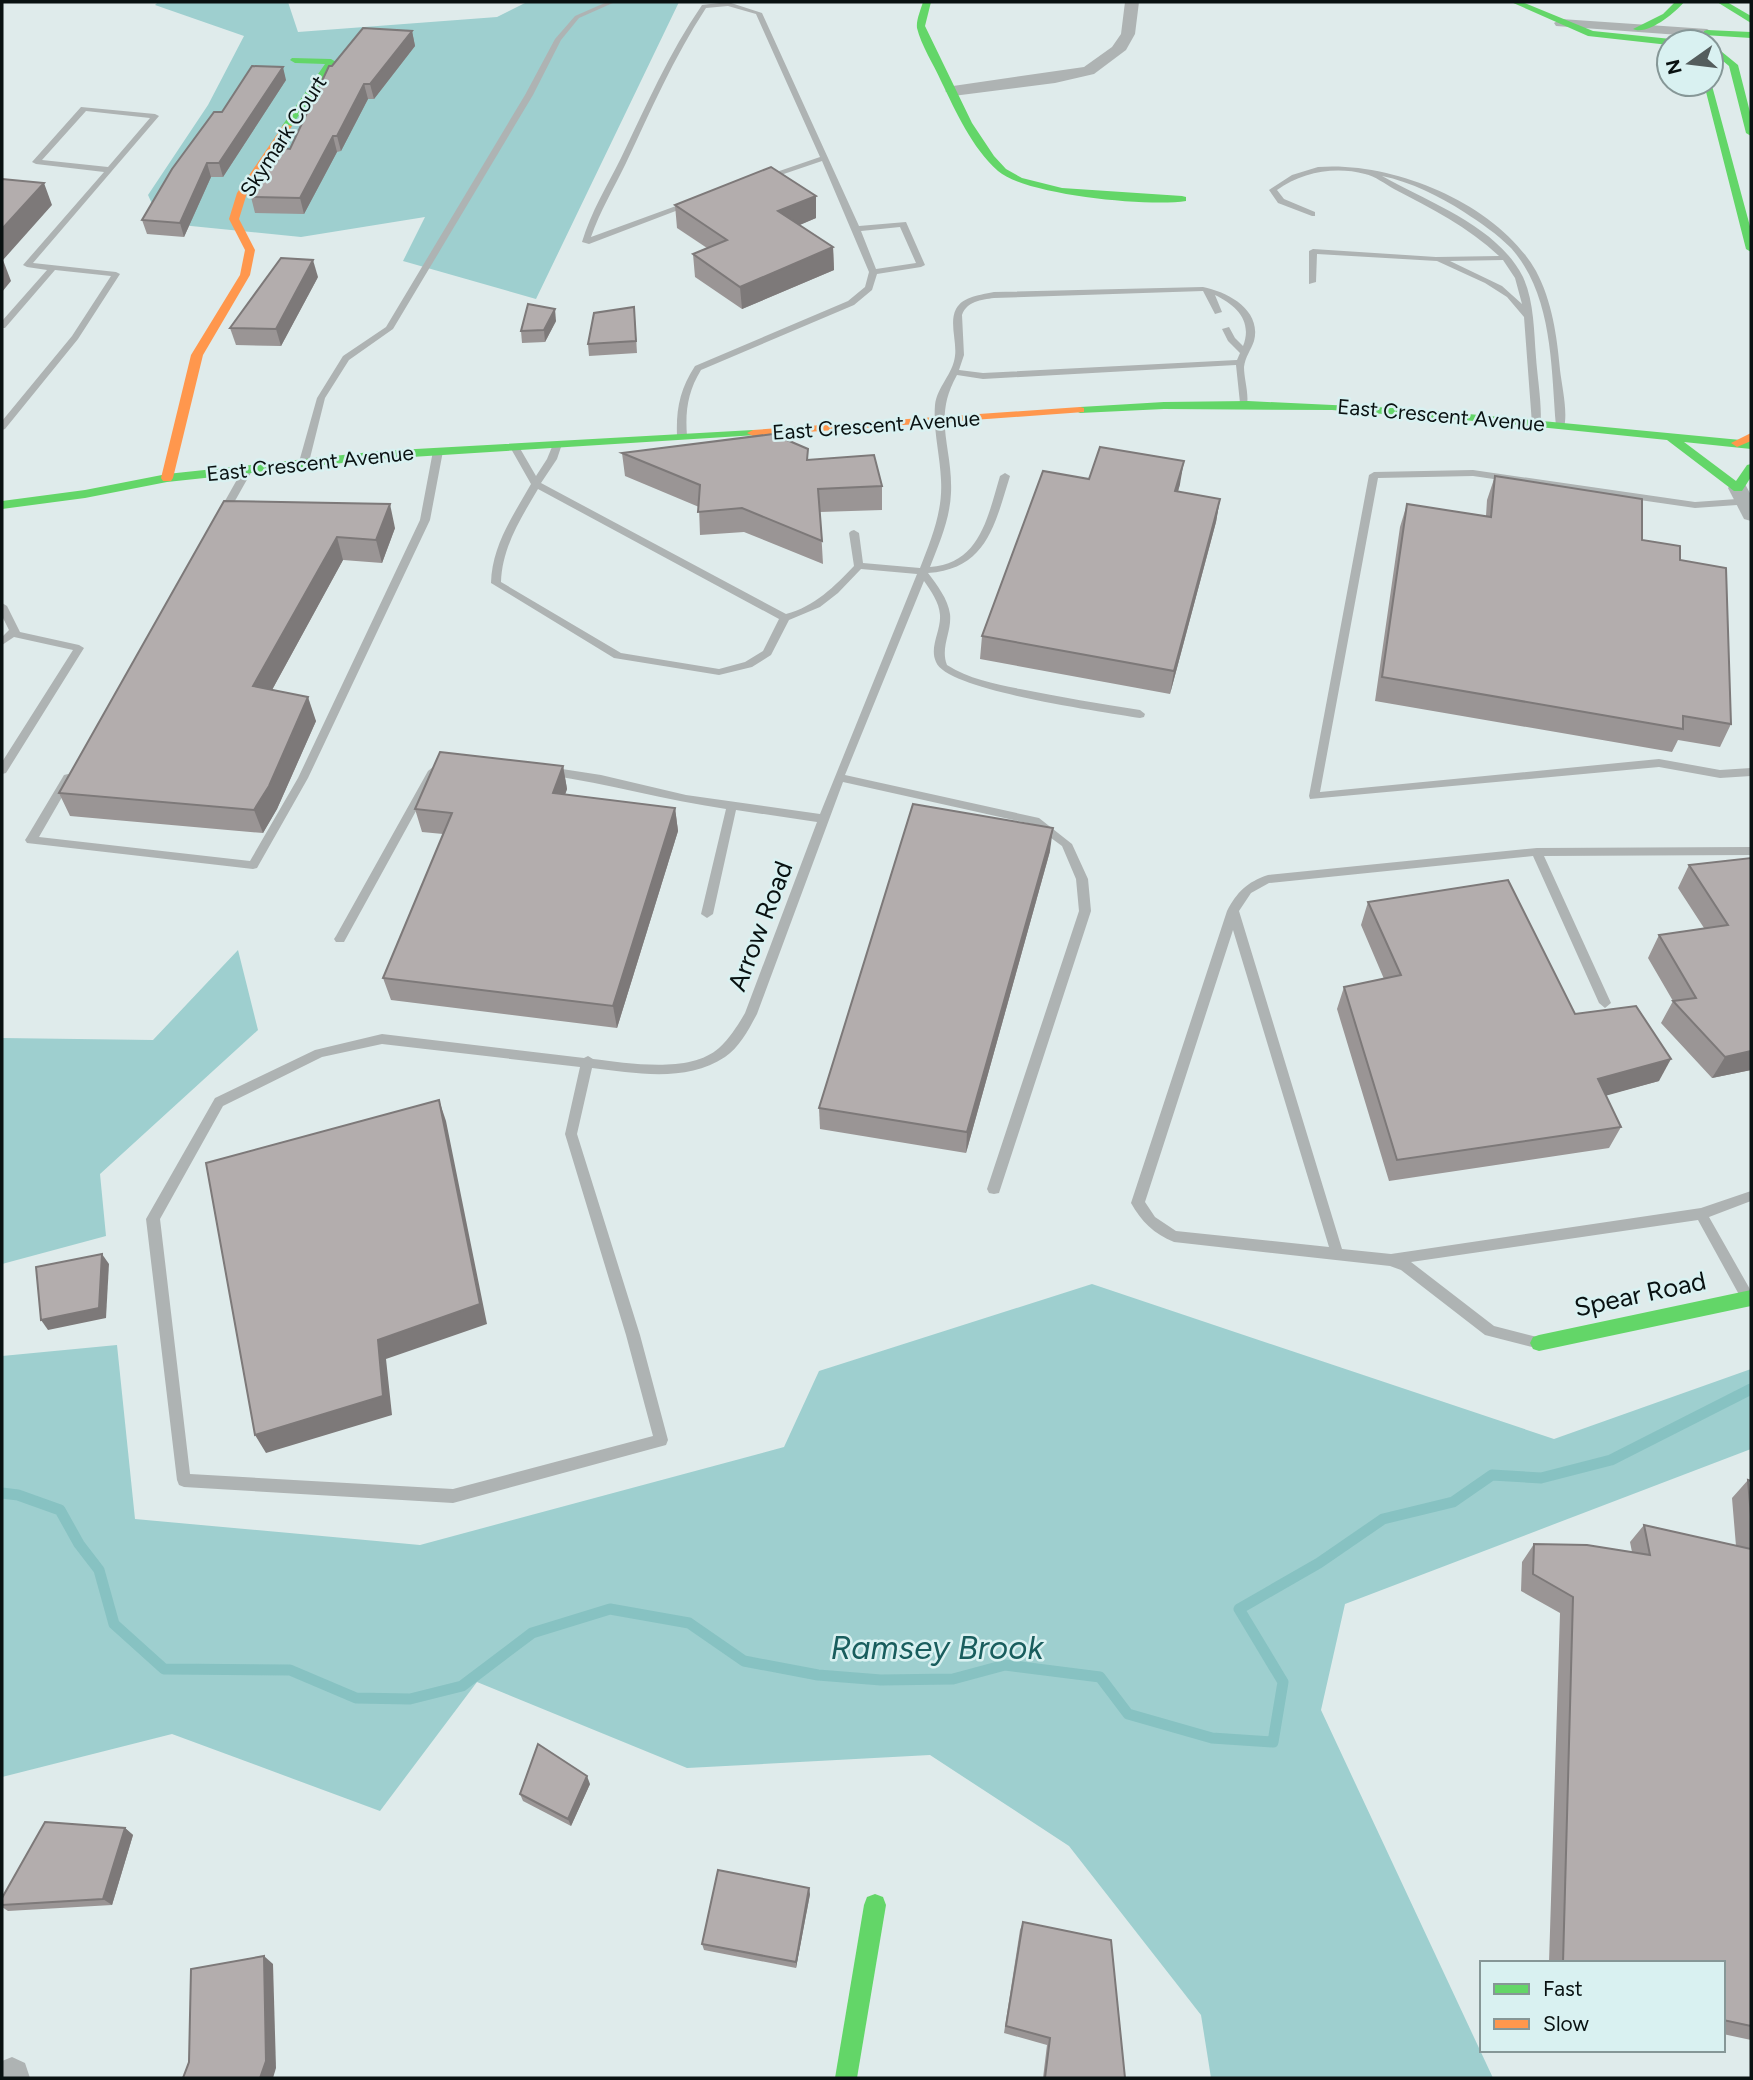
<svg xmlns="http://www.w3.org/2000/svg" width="1753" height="2080" font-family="Figtree,sans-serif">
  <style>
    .forest { fill: #9ecfcf }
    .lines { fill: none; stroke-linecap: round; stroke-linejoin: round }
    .stream { stroke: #87c2c2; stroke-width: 11 }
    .lane { fill: #aeb3b3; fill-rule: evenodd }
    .street { fill: #aeb3b3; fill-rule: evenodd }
    .fast { fill: #63d668; fill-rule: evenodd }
    .slow { fill: #ff974d; fill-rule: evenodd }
    .wall { fill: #9a9595 }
    .shaded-wall { fill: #7d7979 }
    .building { fill: #b3adad; stroke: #7d7979; stroke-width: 2 }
    .labels { text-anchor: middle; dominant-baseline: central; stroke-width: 5; stroke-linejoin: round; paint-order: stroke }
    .far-street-label { font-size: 21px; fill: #091111; stroke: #d9f1f1 }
    .street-label { font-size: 26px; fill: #091111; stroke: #d9f1f1 }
    .near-water-label { font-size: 33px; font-style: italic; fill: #195d5d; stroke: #d9f1f1 }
  </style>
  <rect width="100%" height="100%" fill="#dfebeb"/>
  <g class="forest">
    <path d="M158 2H288L298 32 497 17 527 2H679L536 299 403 261 425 217 301 237 161 223 148 195 208 105 244 36 155 5Z"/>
    <path d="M238 950 258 1030 100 1174 106 1236 2 1264V1038L153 1040Z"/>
    <path d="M1092 1284 1554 1439 1751 1369V1449L1345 1604 1321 1710 1493 2078H1211L1201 2015 1069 1846 930 1755 687 1768 477 1682 380 1811 172 1734 2 1777V1356L117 1345 135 1519 420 1545 784 1447 819 1371Z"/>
  </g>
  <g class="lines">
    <path class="stream" d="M2 1493 18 1495 60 1510 79 1544 99 1570 114 1624 164 1669 290 1670 356 1698 410 1699 462 1686 532 1633 610 1609 689 1623 744 1661 818 1675 881 1680 953 1679 1005 1665 1100 1677 1128 1714 1212 1738 1273 1742 1283 1682 1239 1609 1319 1563 1383 1519 1453 1502 1492 1475 1541 1478 1611 1460 1751 1389"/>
    <g class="lane">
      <path d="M607 2H615L579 18 561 40 533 95 393 329 349 360 325 398 309 462 307 464H301L299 462 317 398 343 356 386 327 525 95 555 39 575 16Z"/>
      <path d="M728 2 762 13 859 226 906 222 925 265 921 267 877 274 872 290 854 305 701 370C688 391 685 411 687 436L682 439 677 436C676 409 680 389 695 366L848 301 865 287 869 272 822 161 766 180 759 178 820 157 756 14 728 6 706 8C674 57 651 110 626 163 614 188 600 211 591 237L687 202 694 204 589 244 582 242C591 212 607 186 621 158 646 106 669 53 702 5ZM900 227 916 263 876 269 861 231Z"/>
      <path d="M81 107 155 114 159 116 33 263 116 272 120 274 78 339 5 429 2 430V421L72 336 111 276 55 270 5 328H2V321L47 270 27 267 23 265 104 172 36 164 32 162ZM86 111 150 118 108 167 42 160Z"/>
      <path d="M1318 167C1393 161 1498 204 1536 271 1552 301 1557 336 1560 370 1562 387 1568 411 1564 428L1561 429 1556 426C1551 367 1553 295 1511 248 1497 234 1481 223 1464 212 1439 196 1411 182 1382 176 1430 203 1497 226 1523 277 1534 301 1534 331 1536 357 1537 375 1543 410 1540 426L1537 427 1532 424 1524 317 1507 297 1485 283 1437 261 1317 254 1316 282 1309 284V251L1313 249 1436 257 1499 256C1468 227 1431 208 1394 189 1385 184 1375 176 1365 174 1335 166 1302 172 1277 190L1284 199 1315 212V216H1312L1278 203 1269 190 1292 175ZM1503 260 1515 278 1522 304 1502 286 1450 261Z"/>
      <path d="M1203 287C1228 292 1262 310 1254 341 1251 350 1245 357 1244 367 1244 379 1249 393 1247 405L1240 403 1236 365 983 379 957 375C932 419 953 447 951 493 950 519 939 544 930 567 980 564 988 516 1000 476L1005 473 1010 476C995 524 987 569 928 573 937 585 948 599 950 614 952 632 940 647 947 665 969 679 995 684 1020 689 1060 697 1100 704 1140 710L1145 714 1144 717 1140 718C1106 712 947 691 936 662 929 647 941 631 940 615 939 602 931 591 924 581L845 775 1039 818 1072 844 1088 879 1091 911 999 1193 994 1194 989 1193 987 1189 1079 911 1076 879 1062 846 1032 824 843 782 757 1014C749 1029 739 1048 725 1057 686 1083 635 1073 592 1068L577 1134 640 1335 668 1440 666 1445 453 1503 184 1487 179 1485 177 1480 146 1219 215 1098 315 1050 382 1034 584 1058 588 1056 593 1059C628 1063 690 1074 719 1048 730 1038 738 1025 745 1013L817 822 736 810 713 914 707 918 701 914 726 809C666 800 608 784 549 775L544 771 549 767 601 775 686 795 820 814 917 574 861 569 838 593 820 607 789 620 771 655 752 667 719 675 614 658 491 583C492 545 513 516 531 484L510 447 512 445H518L536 476 547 459 554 442H560L562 444 557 459 541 483 786 614C814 607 835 586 854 566L849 533 851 531 854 530 859 533 863 563 920 568C931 540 943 511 941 480 940 455 933 430 935 405 937 387 953 374 955 356 957 342 949 322 956 309 963 296 981 295 994 292ZM1203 291 1215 314 1222 312 1215 295C1236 305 1253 321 1243 346L1235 338 1229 327 1222 329 1228 341 1240 353 1237 360 983 373 959 370 964 355 962 315C967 301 981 300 994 298ZM538 489 779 619 763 651 745 662 719 669 621 653 501 582C502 547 521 518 538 489ZM382 1044 580 1067 565 1134 626 1335 653 1436 453 1489 190 1474 160 1219 223 1106 322 1057Z"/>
      <path d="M438 448 443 451 430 520 308 778 257 868 253 869 27 843 25 840 27 837 64 775 68 774 73 778 39 837 250 861 298 778 420 520 433 451Z"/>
      <path d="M248 466 253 469 227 515 225 517H219L217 515 243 469Z"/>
      <path d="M1473 470 1695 502 1751 498V504L1695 508 1473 476 1378 478 1320 792 1659 759 1720 770 1751 768V776L1720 778 1659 767 1310 799 1309 796 1369 475 1374 472Z"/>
      <path d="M2 603 7 606 20 632 79 645 84 648 6 773 2 774V762L73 650 14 637 2 645V637L9 630 2 616Z"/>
      <path d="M433 767 438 771 344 942H336L334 939 336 936 428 771Z"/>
      <path d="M1751 847V855L1544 856 1611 1003 1605 1008 1599 1003 1533 856 1269 883 1251 893 1239 911 1342 1249 1391 1254 1701 1208 1751 1191V1201L1709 1217 1751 1291V1300L1747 1302 1742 1300 1698 1220 1411 1262 1494 1326 1541 1338 1543 1342 1541 1346 1536 1348 1485 1335 1401 1270 1390 1266 1174 1242C1154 1234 1141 1221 1131 1203L1227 911C1237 892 1247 882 1268 875L1537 848ZM1233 930 1329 1247 1176 1231 1155 1217 1145 1202Z"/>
    </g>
    <g class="street">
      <path d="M1125 2H1139L1135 34 1126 50 1094 74 1055 83 953 96 945 91 953 86 1084 67 1112 47 1121 34Z"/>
      <path d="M1561 19 1707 29 1714 33 1707 37 1556 26 1554 23Z"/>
      <path d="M1738 482 1745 484 1751 495V521L1744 519 1728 488 1731 484Z"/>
      <path d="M12 2057 25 2063 30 2078H2V2061Z"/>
    </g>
    <g class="fast">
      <path d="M923 2H931L925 26 972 123 994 156 1006 169 1022 178 1062 188 1182 196 1186 197V201C1149 207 1025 195 998 171 972 148 956 112 941 81 934 65 921 45 917 28 916 20 921 9 923 2Z"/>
      <path d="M1511 2H1522L1593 31 1671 39 1676 42H1669V45L1588 36Z"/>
      <path d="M1675 2H1684C1675 13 1647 36 1633 29L1663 14Z"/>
      <path d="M1717 2H1727L1751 16V23Z"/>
      <path d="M1707 30 1751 32V38L1704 35V31Z"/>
      <path d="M1711 43 1738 65 1751 116V136L1746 133 1729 66 1711 51Z"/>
      <path d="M292 58 331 59 336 62 290 128 287 129 282 126 325 64 295 63 290 60Z"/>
      <path d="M1711 82 1751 230V252L1746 249 1704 84H1711Z"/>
      <path d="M1248 401 1416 409 1751 441V449L1684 442 1736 481 1747 465 1751 464V477L1742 491H1734L1667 440 1500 423 1332 410 1164 409 1080 413 1074 410 1080 407 1164 402Z"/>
      <path d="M753 430 759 433 757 435 380 459 167 482 85 498 2 509V501L85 490 167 474 380 451Z"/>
      <path d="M1751 1290V1306L1539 1351 1533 1349 1530 1343 1533 1337 1539 1335Z"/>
      <path d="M875 1894 883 1897 886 1905 857 2078H835L864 1905 867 1897Z"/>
    </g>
    <g class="slow">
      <path d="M284 124 292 126 247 193 239 219 255 250 250 275 203 355 173 478 171 481H163L161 478 191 355 240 275 245 250 229 219 237 193Z"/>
      <path d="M1080 407 1084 408V412L753 436 747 433 753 430Z"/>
      <path d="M1751 433V441L1737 447 1731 443Z"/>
    </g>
  </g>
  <g class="wall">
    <path d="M412 31 415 46 374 99H368L341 151 337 152 304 214 255 213 251 197 290 149 332 66Z"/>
    <path d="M286 80 223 177H211L184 237 147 234 142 220 222 112Z"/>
    <path d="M816 196V218L799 225 833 247 834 270 742 309 695 277 693 254 707 248 677 228 675 205Z"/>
    <path d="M318 277 281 346 236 345 230 328Z"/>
    <path d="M635 319 637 353 589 356 588 344Z"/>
    <path d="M556 321 545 342 522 343 521 331Z"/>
    <path d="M622 453 808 460 882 486V510L820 512 823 564 744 532 700 535 699 507 625 476Z"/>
    <path d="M1495 476 1642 540 1680 560 1731 724 1720 747 1678 740 1672 752 1375 701 1400 527 1407 504 1486 516 1487 500Z"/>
    <path d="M1089 479 1180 484 1178 492 1220 499 1216 522 1170 694 980 659 982 636Z"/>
    <path d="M224 501 395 528 382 563 343 560 272 690 316 721 277 809 263 833 70 816 59 793Z"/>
    <path d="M563 766 567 789 565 795 675 808 678 831 617 1028 391 1000 383 978 443 834 422 832 415 809Z"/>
    <path d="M1050 851 966 1153 820 1129 819 1108Z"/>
    <path d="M1751 858V1070L1712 1078 1661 1023 1673 1001 1648 958 1659 935 1704 928 1678 888 1689 865Z"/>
    <path d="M1368 902 1575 1014 1659 1081 1606 1095 1621 1127 1609 1148 1389 1181 1337 1009 1344 987 1384 979 1361 925Z"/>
    <path d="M1748 1480 1751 1481V2040L1723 2034V1963H1549L1560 1613 1521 1591 1522 1562 1534 1544 1632 1552 1630 1542 1644 1525 1736 1546 1732 1498Z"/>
    <path d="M590 1784 571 1826 523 1801 520 1794Z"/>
    <path d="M125 1828 133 1835 112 1905 8 1911 2 1907V1898Z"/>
    <path d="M810 1894 796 1968 704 1950 702 1944Z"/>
    <path d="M1023 1922 1125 2078H1043L1047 2045 1004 2033 1020 1930Z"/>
  </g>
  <g class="shaded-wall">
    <path d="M412 31 415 46 374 99 370 84Z"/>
    <path d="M283 67 286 80 223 177 219 163Z"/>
    <path d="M364 84 368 99 341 151 337 136Z"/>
    <path d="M333 136 337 152 304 214 300 198Z"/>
    <path d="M207 163 211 177 184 237 180 223Z"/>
    <path d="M44 183 52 205 3 260 11 281 2 292V229Z"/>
    <path d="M816 196V218L779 234 778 211Z"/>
    <path d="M833 247 834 270 742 309 740 287Z"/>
    <path d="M313 260 318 277 281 346 276 329Z"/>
    <path d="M555 309 556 321 545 342 544 330Z"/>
    <path d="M1184 461 1180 484 1171 514 1175 491Z"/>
    <path d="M1220 499 1216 522 1170 694 1174 671Z"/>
    <path d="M390 504 395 528 382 563 376 540Z"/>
    <path d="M337 537 343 560 261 710 253 686Z"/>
    <path d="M308 697 316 721 277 809 263 833 254 810Z"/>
    <path d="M563 766 567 789 557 816 553 793Z"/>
    <path d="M675 808 678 831 617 1028 613 1006Z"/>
    <path d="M1053 828 1050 851 966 1153 967 1132Z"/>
    <path d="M1751 1051V1070L1712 1078 1725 1057Z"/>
    <path d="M1671 1059 1659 1081 1587 1101 1598 1079Z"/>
    <path d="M439 1100 446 1121 487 1324 386 1359 392 1415 266 1453 255 1435 378 1340Z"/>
    <path d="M102 1254 109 1264 106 1318 48 1330 41 1320Z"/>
    <path d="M587 1776 590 1784 571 1826 568 1819Z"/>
    <path d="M125 1828 133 1835 112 1905 103 1899Z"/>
    <path d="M809 1888 810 1894 796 1968V1962Z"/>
    <path d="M264 1956 273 1964 276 2068 273 2078H260Z"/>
  </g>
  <g class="building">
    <path d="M363 28 412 31 370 84H364L337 136H333L300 198 251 197 276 147 290 149 329 66H332Z"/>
    <path d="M252 66 283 67 219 163H207L180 223 142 220 172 169 214 112H222Z"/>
    <path d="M771 167 816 196 778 211 833 247 740 287 693 254 727 240 675 205Z"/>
    <path d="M2 179 44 183 2 229Z"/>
    <path d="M281 258 313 260 276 329 230 328Z"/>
    <path d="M528 304 555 309 544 330 521 331Z"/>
    <path d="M634 307 636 341 588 344 594 313Z"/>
    <path d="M773 434 808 449 807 460 874 455 882 486 818 489 822 541 742 508 698 512 700 485 622 453Z"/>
    <path d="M1100 447 1184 461 1175 491 1220 499 1174 671 982 636 1043 471 1089 479Z"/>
    <path d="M1495 476 1642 499V540L1680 546V560L1726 568 1731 724 1683 716V729L1382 677 1407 504 1491 517Z"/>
    <path d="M224 501 390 504 376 540 337 537 253 686 308 697 269 786 254 810 59 793Z"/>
    <path d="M440 752 563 766 553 793 675 808 613 1006 383 978 452 813 415 809Z"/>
    <path d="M913 804 1053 828 967 1132 819 1108Z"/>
    <path d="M1751 858V1051L1725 1057 1673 1001 1696 998 1659 935 1728 925 1689 865Z"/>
    <path d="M1508 880 1575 1014 1636 1006 1671 1059 1598 1079 1621 1127 1397 1160 1344 987 1401 975 1368 902Z"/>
    <path d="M439 1100 480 1304 378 1340 383 1396 255 1435 206 1163Z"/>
    <path d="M102 1254 99 1308 41 1320 36 1267Z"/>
    <path d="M1748 1480 1751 1481V1516Z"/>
    <path d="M1644 1525 1751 1549V2026L1723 2020V1963H1563L1573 1597 1533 1574 1534 1544 1587 1545 1650 1555Z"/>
    <path d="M538 1744 587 1776 568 1819 520 1794Z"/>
    <path d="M45 1822 125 1828 103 1899 2 1905V1898Z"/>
    <path d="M718 1870 809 1888 796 1962 702 1944Z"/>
    <path d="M1023 1922 1111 1940 1125 2078H1045L1050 2038 1006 2026Z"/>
    <path d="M264 1956 266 2061 260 2078H183L189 2062 191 1969Z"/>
  </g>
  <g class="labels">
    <g class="far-street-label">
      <text transform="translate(283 136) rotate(-57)">Skymark Court</text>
      <text transform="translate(1441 415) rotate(5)">East Crescent Avenue</text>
      <text transform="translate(876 425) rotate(-4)">East Crescent Avenue</text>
      <text transform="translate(310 463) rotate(-6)">East Crescent Avenue</text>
    </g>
    <g class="street-label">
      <text transform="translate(760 926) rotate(-69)">Arrow Road</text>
      <text transform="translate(1640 1294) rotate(-12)">Spear Road</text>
    </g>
    <g class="near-water-label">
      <text x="937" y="1647">Ramsey Brook</text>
    </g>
  </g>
  <rect width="1753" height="2080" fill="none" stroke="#091111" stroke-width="7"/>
  <rect x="1480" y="1961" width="245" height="91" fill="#d9f1f1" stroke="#869797" stroke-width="2"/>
  <rect x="1494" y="1984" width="35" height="10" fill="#63d668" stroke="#869797" stroke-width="2"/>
  <text x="1543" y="1996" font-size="21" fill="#091111">Fast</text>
  <rect x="1494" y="2019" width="35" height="10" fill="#ff974d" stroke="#869797" stroke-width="2"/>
  <text x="1543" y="2031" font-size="21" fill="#091111">Slow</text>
  <g transform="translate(1690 63) rotate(256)"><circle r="33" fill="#d9f1f1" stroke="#869797" stroke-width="2"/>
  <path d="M0-5L12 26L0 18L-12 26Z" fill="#545d5d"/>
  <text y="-10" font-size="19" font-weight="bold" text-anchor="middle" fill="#091111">N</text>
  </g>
</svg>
